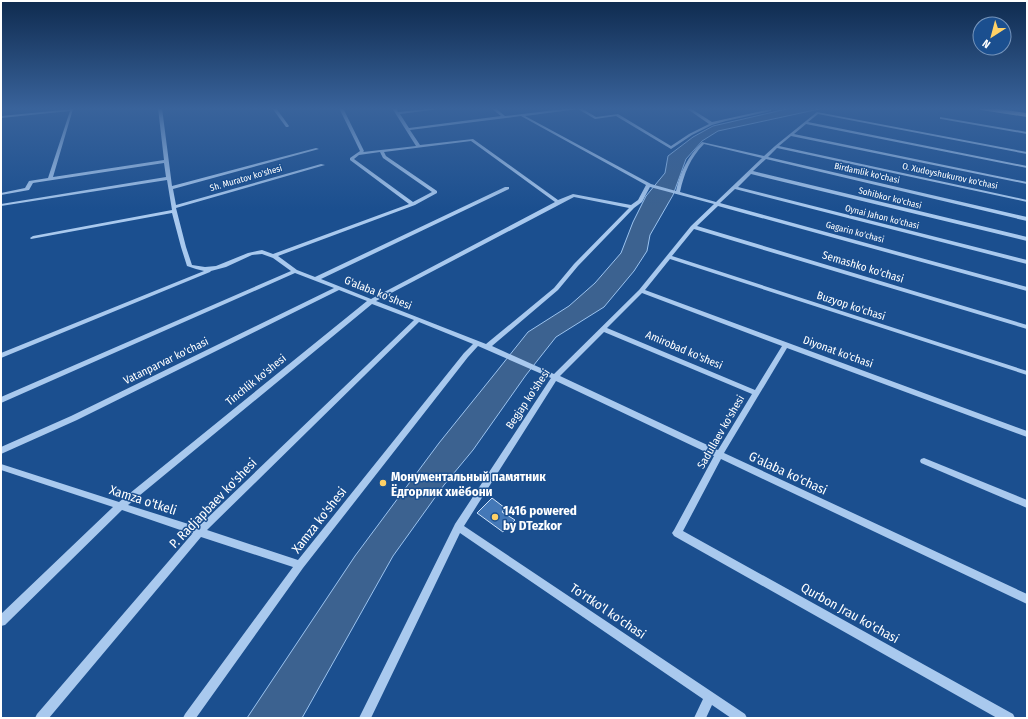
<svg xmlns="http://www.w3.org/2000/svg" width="1028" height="719" font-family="'Fira Sans Condensed',sans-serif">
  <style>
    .water { fill: #3c6290; stroke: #9cc4f0 }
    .building { fill: #4478b7; stroke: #cfe3fa }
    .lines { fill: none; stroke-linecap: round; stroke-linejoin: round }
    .minor { fill: #a9c9ee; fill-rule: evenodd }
    .highway { fill: #fff; fill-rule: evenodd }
    .poi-dot { fill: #ffd166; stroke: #1b4f8f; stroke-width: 1.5 }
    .labels { text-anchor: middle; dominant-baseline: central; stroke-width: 3; stroke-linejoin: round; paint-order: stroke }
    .far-street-label { font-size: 9px; fill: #fff; stroke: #1b4f8f }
    .street-label { font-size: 11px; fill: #fff; stroke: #1b4f8f }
    .near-street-label { font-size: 13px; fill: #fff; stroke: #1b4f8f }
    .near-poi-label { font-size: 13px; font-weight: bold; fill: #fff; stroke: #1b4f8f; text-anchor: start }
  </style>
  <rect width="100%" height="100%" fill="#1b4f8f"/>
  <path class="water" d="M791 108H824L718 131 702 141 686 159 673 195 650 235 647 251 634 271 604 307 556 337 526 375 473 450 444 485 393 556 302 718H247L355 556 439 443 497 371 528 332 569 306 595 283 621 253 633 222 646 196 665 173 668 156 693 137 713 126Z"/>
  <path class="building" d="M492 498 505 508 502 512 515 520 503 532 477 513Z"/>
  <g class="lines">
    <g class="minor">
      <path d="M158 108H162L172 186 316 148 319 149 173 189 176 205 321 164 325 165 176 208 186 247 192 265 205 267 216 266 248 253 257 251 262 250 273 254 409 204 350 160V158L360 151 339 108H343L364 151 363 152 416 146 392 108H396L398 112 436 108H447L400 114 409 128 501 116 491 108H495L505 116 572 108H581L596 117 618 114 671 146 689 134 709 124 686 108H690L712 122 771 109V111L726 121 712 125 692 135 671 149 616 116 595 119 578 109 525 116 651 184 676 191C680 172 688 156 702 142L764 156 775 146 817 112 1027 152V154L818 114 808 122 1027 166V168L806 124 794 134 1027 182V184L791 136 779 146 1027 200V202L777 148 768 157 1027 217V221L766 159 753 171 1027 237V241L751 174 738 187 1027 260V264L735 189 720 203 1027 287V291L718 206 697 226 1027 325V329L694 229 672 256 1027 371V375L670 259 645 290 1027 431V437L787 348 724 453 1027 594V604L721 459 683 531 1013 714 1015 718H997L674 536 672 533 674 530 714 456 556 381 464 526 745 714 747 718H731L712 705 706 718H694L703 699 460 533 371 718H359L455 524 551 378 478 346 468 357 303 568 196 718H183L185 714 293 567 201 537 49 718H35L37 714 192 534 122 510 5 625 1 626V614L113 507 1 470V464L119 502 367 301 339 290 77 420 1 454V447L71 416 334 288 295 273 1 403V397L291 271 273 258 262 254 252 255 226 267 211 271 210 272 1 358V353L204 271 196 269 187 266 181 247 172 213 31 239 30 238 33 236 172 210 167 180 1 206V204L166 177 164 163 33 183 29 190 1 195V193L25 188 29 181 48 178 70 111 1 118V116L73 109 53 177 164 160ZM521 116 646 185 638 200 631 205 573 194 558 200 473 139 420 145 410 130ZM471 141 555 202 371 299 321 279 509 189V187H505L315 277 297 270 278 256 415 205 437 193V191L386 156 384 152ZM704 144 762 158 716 202 680 192C684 174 690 158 704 144ZM380 152 383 158 432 192 413 202 354 159 359 155ZM650 187 714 204 691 226 639 290 554 374 492 346 558 290 578 266 634 208 642 202ZM574 197 629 208 574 264 554 288 486 344 376 301ZM642 293 782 346 755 390 607 328ZM372 304 414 320 198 527 128 505ZM419 322 473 344 464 353 298 560 207 530ZM604 332 752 394 718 450 560 376Z"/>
      <path d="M272 108H276L289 126 288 127H286Z"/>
      <path d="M940 117 1027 132V134L941 119H940Z"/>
      <path d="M924 458 1027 500V508L921 463 920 461 921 459Z"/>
    </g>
    <path class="highway" d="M978 108H992L1027 113V117L981 110Z"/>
  </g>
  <linearGradient id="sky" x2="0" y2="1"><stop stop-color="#0f2b4f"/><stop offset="0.52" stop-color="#39639b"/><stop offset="1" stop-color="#39639b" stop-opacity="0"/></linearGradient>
  <rect width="1028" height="209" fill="url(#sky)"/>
  <g class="poi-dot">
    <circle cx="383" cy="483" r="4"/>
    <circle cx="495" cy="517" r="4"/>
  </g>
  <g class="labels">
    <g class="far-street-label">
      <text transform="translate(867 173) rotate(13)">Birdamlik ko'chasi</text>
      <text transform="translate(950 176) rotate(12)">O. Xudoyshukurov ko'chasi</text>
      <text transform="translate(246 178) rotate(-16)">Sh. Muratov ko'shesi</text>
      <text transform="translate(890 198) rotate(14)">Sohibkor ko'chasi</text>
      <text transform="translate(882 217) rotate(14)">Oynai Jahon ko'chasi</text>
      <text transform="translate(855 232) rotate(15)">Gagarin ko'chasi</text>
    </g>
    <g class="street-label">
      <text transform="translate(863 267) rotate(17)">Semashko ko'chasi</text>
      <text transform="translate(378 293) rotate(22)">G'alaba ko'shesi</text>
      <text transform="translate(851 306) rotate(18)">Buzyop ko'chasi</text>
      <text transform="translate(684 350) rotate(23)">Amirobad ko'shesi</text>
      <text transform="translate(838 352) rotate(20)">Diyonat ko'chasi</text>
      <text transform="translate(166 361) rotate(-26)">Vatanparvar ko'chasi</text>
      <text transform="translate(256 380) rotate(-39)">Tinchlik ko'shesi</text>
      <text transform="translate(528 399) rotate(-56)">Begjap ko'shesi</text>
      <text transform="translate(721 432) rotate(-60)">Sadullaev ko'shesi</text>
    </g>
    <g class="near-street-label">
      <text transform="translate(788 473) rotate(25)">G'alaba ko'chasi</text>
      <text transform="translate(143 500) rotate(18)">Xamza o'tkeli</text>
      <text transform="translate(213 503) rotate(-46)">P. Radjapbaev ko'shesi</text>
      <text transform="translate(319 520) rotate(-52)">Xamza ko'shesi</text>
      <text transform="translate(608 611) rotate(34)">To'rtko'l ko'chasi</text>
      <text transform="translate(850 613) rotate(29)">Qurbon Jrau ko'chasi</text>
    </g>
    <g class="near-poi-label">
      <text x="391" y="476">Монументальный памятник<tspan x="391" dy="15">Ёдгорлик хиёбони</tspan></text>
      <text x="503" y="510">1416 powered<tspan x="503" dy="15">by DTezkor</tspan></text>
    </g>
  </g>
  <rect width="1028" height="719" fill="none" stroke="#ffffff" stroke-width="4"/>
  <g transform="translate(992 36) rotate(216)"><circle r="19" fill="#1b4f8f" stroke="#7695bc"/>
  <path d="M0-3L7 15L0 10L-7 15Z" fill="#ffd166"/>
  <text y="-6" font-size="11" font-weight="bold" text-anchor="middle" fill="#ffffff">N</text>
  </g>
</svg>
